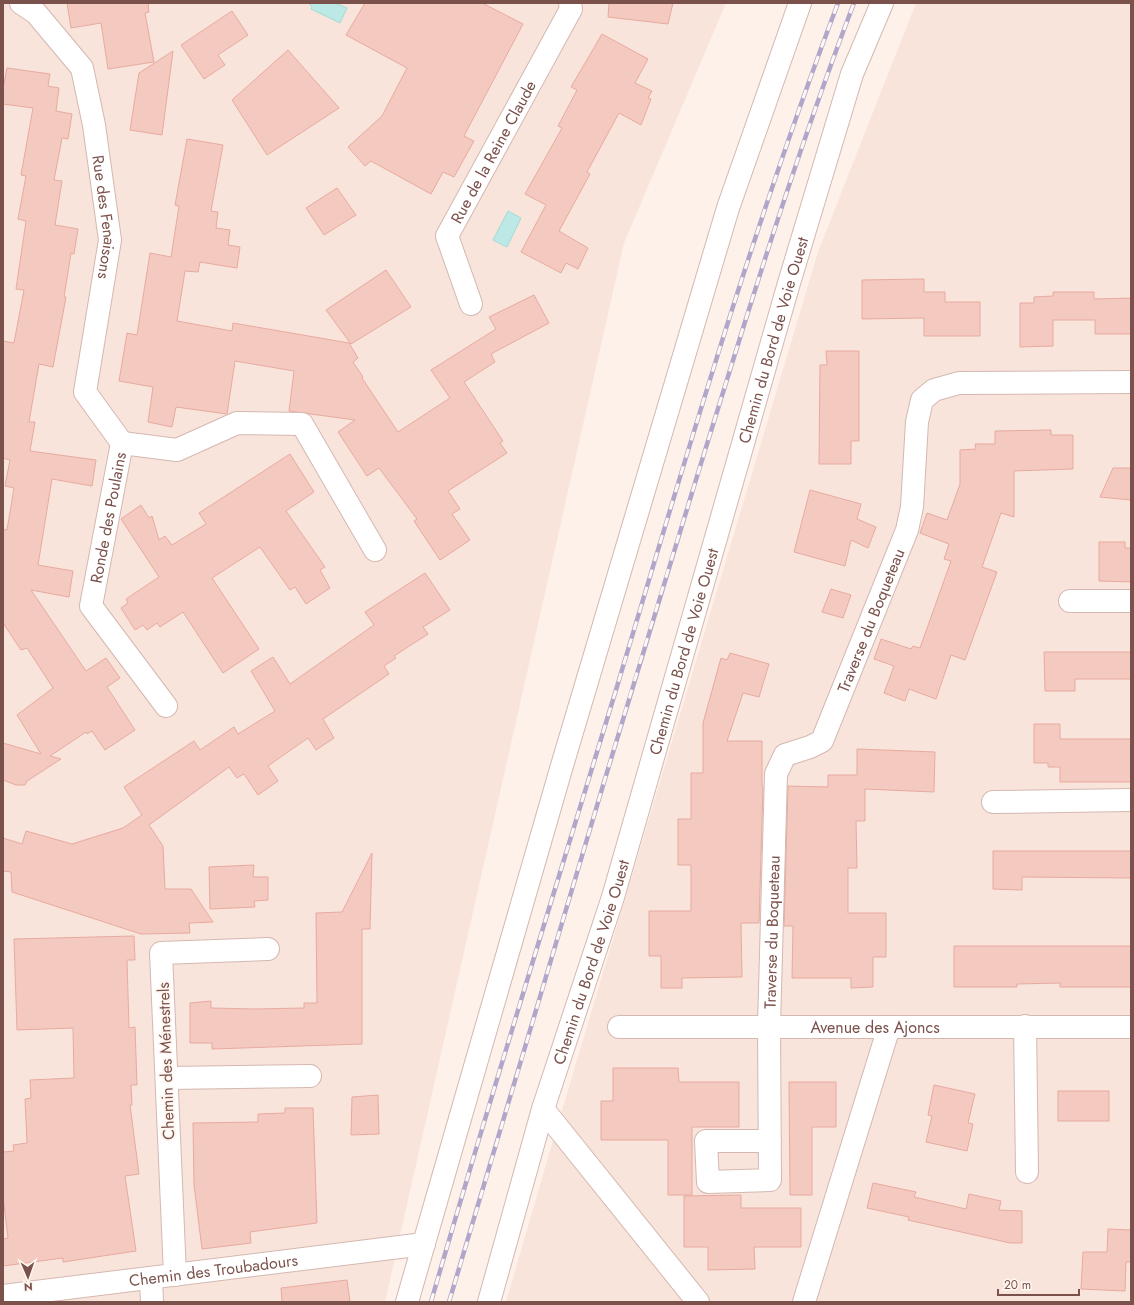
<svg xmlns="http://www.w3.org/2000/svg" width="1134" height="1305" font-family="Jost,sans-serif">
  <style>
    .residential { fill: #f8e4db }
    .water { fill: #bce9e5; stroke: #a2dbd7 }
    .building { fill: #f4c9c0; stroke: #e8aa9f }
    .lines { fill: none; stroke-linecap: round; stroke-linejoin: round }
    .minor-casing { stroke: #d4b8b1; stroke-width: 24 }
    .minor { stroke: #fff; stroke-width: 22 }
    .rail-casing { stroke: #b1a6ca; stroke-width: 4.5 }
    .rail { stroke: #fff7f1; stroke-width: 3; stroke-dasharray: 9; stroke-linecap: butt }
    .labels { text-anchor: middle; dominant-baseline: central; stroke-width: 4; stroke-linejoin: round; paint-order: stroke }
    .street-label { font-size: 16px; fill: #7b514b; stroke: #fff7f1 }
  </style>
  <rect width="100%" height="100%" fill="#fdf1ea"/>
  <g class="residential">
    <path d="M3 3H726L624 243 385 1302H3Z"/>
    <path d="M916 3H1131V1302H506L549 1154 818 252Z"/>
  </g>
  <g class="water">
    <path d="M309 3H335L347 8 340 23 311 9 312 7Z"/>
    <path d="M508 211 521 218 507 247 493 240Z"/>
  </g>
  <g class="building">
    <path d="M67 3H148L149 12 145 13 154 62 108 69 101 23 71 28Z"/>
    <path d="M365 3H482L523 24 464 136 474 141 454 177 443 172 431 194 371 161 365 166 348 147 382 116 407 68 346 35Z"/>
    <path d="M609 3H673L668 24 608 17Z"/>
    <path d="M232 11 248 35 218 55 225 65 204 79 181 45Z"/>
    <path d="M602 34 648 59 635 83 652 91 648 98 651 99 641 125 619 113 587 172 590 174 559 231 588 248 578 269 566 263 561 273 521 252 546 205 525 194 562 128 558 126 577 90 571 87Z"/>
    <path d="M288 50 339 108 267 155 232 100Z"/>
    <path d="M173 51 162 135 130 130 139 73Z"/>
    <path d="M7 68 50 74 48 86 59 88 56 111 72 114 68 139 62 138 54 180 62 181 55 225 78 229 74 254 71 253 64 297H66L53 367 39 364 29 422H35L30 451 96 460 92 486 52 479 38 565 73 571 69 597 31 590 86 671 106 658 120 678 107 687 135 730 105 750 92 731 87 734 86 732 50 756 61 759 27 781 25 785H16L3 780V743L41 754 17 715 53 688 27 648 21 650 3 623V529L7 530 14 488 5 486 10 460 3 458V341L14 343 24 290 16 289 26 221 18 219 26 176 21 175 33 108 3 104V88Z"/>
    <path d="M187 139 223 145 211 211 218 212 216 228 230 230 228 245 240 247 237 268 200 262 198 272 185 271 177 321 232 331 233 323 349 343 358 358 353 362 363 377 362 378 398 432 450 398 431 370 496 329 489 317 534 295 549 323 491 354 495 362 464 382 503 441 500 443 507 453 448 491 460 509 452 514 470 540 440 560 414 521 417 519 379 468 367 476 338 432 355 420 289 411 294 371 235 361 227 414 176 407 172 427 148 422 153 387 119 381 127 333 137 335 150 253 171 257 179 206 175 205Z"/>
    <path d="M337 188 356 215 324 235 306 208Z"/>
    <path d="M386 270 411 307 351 344 326 310Z"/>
    <path d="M924 279V292H945V302H980V336H924V318L862 319V280Z"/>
    <path d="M1053 292H1094V299L1131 298V334H1095V320H1053V346L1020 347V303H1034V297L1053 296Z"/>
    <path d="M826 351H859V441H851V464H819L820 365H827Z"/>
    <path d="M1051 430V435H1073V469L1014 471V517L1001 513 982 567 997 572 965 660 951 655 936 699 909 689 905 701 884 693 894 666 874 659 881 639 911 649 913 646 920 648 951 561 944 559 949 544 920 533 927 513 947 520 960 484V450L976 449 975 444H995V431Z"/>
    <path d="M290 454 314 492 286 511 325 567 320 570 330 588 306 604 295 587 290 590 260 547 212 578 259 649 223 673 183 612 160 627 157 623 147 630 143 625 135 630 121 608 128 603 126 599 159 577 121 519 141 505 149 518 152 516 159 540 165 536 172 545 206 524 199 513Z"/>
    <path d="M1113 468H1131V500L1100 497Z"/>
    <path d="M810 490 861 504 857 519 876 527 868 548 851 540 845 566 794 552Z"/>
    <path d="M1099 542H1125V548H1131V582L1099 581Z"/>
    <path d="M425 573 450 610 423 627 428 634 394 656 396 658 384 666 389 674 323 719 334 738 316 750 308 738 268 766 278 781 258 795 244 774 237 778 229 767 149 825 163 846 165 889H191L213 922 189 923 190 933 141 934 12 892 11 872 3 871V838L22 844 26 831 72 844 123 828 142 815 124 787 194 741 200 750 234 727 238 734 275 711 251 671 273 657 290 684 374 625 365 612Z"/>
    <path d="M831 589 851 595 843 618 822 612Z"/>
    <path d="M1044 652H1131V679H1075V691H1045Z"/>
    <path d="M730 653 769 664 759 697 743 693 727 741H762V786H763L759 923H741L742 977 682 978V988H661V956H649V911H691V865H678V819H691V773H703V723L721 658 727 660Z"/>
    <path d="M1034 724H1060V739H1131V782H1060V767H1048V763H1034Z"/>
    <path d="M857 749 935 752 934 792 865 789V821H856L857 868H848V913H886V957H873V987L851 988V978H792L793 926H784L788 786 828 787V775H857Z"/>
    <path d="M993 851H1131V878L1022 877V890L993 889Z"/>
    <path d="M372 853 370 929H362V1044L212 1049V1043H190V1003L211 1001V1008L255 1009 304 1008V1003H317L316 913 342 912Z"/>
    <path d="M254 865 253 877H268V900L254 901 255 907 210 909 209 867Z"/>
    <path d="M134 936 135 960H127L129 1028 135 1027 137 1085H131L132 1105H130L139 1174 125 1176 136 1251 63 1262V1258L3 1266V1239L8 1238 3 1197V1152L14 1151 13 1145 27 1143 25 1099 31 1098 30 1080 74 1078 73 1028 17 1030 14 939Z"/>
    <path d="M954 946H1131V987H1060V983L1017 984V987H954Z"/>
    <path d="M613 1068H678L679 1082H739V1127H692V1195H668V1140H601V1101H613Z"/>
    <path d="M789 1082H836V1127H812V1195H790Z"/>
    <path d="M934 1085 975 1094 968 1123 973 1124 967 1151 926 1142 932 1116 928 1115Z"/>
    <rect x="1058" y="1091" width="51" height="30"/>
    <path d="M378 1095 379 1134 351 1135 352 1097Z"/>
    <path d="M285 1108H313L317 1223 250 1232 251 1243 202 1249 194 1185 193 1123 258 1122V1114L285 1113Z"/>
    <path d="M873 1183 916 1192 914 1197 966 1209 969 1194 1001 1201 999 1210 1022 1211V1243H1010L908 1220 909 1217 867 1208Z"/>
    <path d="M741 1195V1208H801V1247H754L755 1269 708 1270V1247H684V1196Z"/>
    <path d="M1108 1229 1131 1230V1262H1126L1125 1291 1081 1289 1083 1252H1107Z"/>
    <path d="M347 1280 350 1302H282L281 1288Z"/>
  </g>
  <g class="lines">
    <g class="minor-casing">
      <g id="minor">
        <path id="s1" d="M21 3 36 13 82 68 94 125 110 240 85 392 122 443"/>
        <path id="s2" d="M471 304 447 236 571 9 570 3"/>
        <path d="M1070 601H1131"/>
        <path id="s3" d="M166 706 91 606 122 443 177 450 237 423 302 424 375 550"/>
        <path d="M993 802 1131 800"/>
        <path d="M1025 1026 1027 1172"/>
        <path id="s4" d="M619 1027H1131"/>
        <path d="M167 1078 310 1076"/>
        <path d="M543 1109 698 1302"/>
        <path id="s5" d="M770 1141H706L708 1182 770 1180 769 1026 776 774 785 755 810 747 822 741 907 530 912 507 917 422 922 400 934 390 959 383 1131 382"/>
        <path d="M175 1275 161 953 268 949"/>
        <path d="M151 1278 152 1302"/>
        <path id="s6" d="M3 1296 424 1244"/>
        <path d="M407 1302 561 769 728 208 800 3"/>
        <path id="s7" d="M489 1302 543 1109 613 897 789 283 852 74 882 3"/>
        <path d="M804 1302 889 1027"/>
      </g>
    </g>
    <use href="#minor" class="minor"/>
    <g class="rail-casing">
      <g id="rail">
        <path d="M431 1302C491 1094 556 887 619 680 687 453 754 225 838 3"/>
        <path d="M449 1302C530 1033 608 764 691 496 742 331 792 165 854 3"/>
      </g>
    </g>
    <use href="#rail" class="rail"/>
  </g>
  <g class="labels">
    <g class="street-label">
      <text stroke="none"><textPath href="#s2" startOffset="168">Rue de la Reine Claude</textPath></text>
      <text stroke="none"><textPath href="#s1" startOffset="241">Rue des Fenaisons</textPath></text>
      <text stroke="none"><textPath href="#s7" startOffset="1003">Chemin du Bord de Voie Ouest</textPath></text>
      <text stroke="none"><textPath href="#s3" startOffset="215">Ronde des Poulains</textPath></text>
      <text stroke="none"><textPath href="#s5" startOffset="764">Traverse du Boqueteau</textPath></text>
      <text stroke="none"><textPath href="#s7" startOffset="679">Chemin du Bord de Voie Ouest</textPath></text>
      <text stroke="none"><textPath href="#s5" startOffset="415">Traverse du Boqueteau</textPath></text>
      <text stroke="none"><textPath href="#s7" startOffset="355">Chemin du Bord de Voie Ouest</textPath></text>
      <text stroke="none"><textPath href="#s4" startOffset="256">Avenue des Ajoncs</textPath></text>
      <text transform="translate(166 1061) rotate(-92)">Chemin des Ménestrels</text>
      <text stroke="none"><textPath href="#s6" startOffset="212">Chemin des Troubadours</textPath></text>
    </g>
  </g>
  <rect width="1134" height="1305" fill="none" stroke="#7b514b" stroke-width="8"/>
  <g transform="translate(28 1277) rotate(178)" stroke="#fff7f1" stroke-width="3" paint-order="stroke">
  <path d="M0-3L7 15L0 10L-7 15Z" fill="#7b514b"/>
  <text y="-6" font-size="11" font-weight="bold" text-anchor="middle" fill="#7b514b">N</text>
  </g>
  <path d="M998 1289v6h81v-6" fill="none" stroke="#7b514b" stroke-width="2"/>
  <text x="1004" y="1289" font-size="12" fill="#7b514b" stroke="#fff7f1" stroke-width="3" paint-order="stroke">20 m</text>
</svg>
